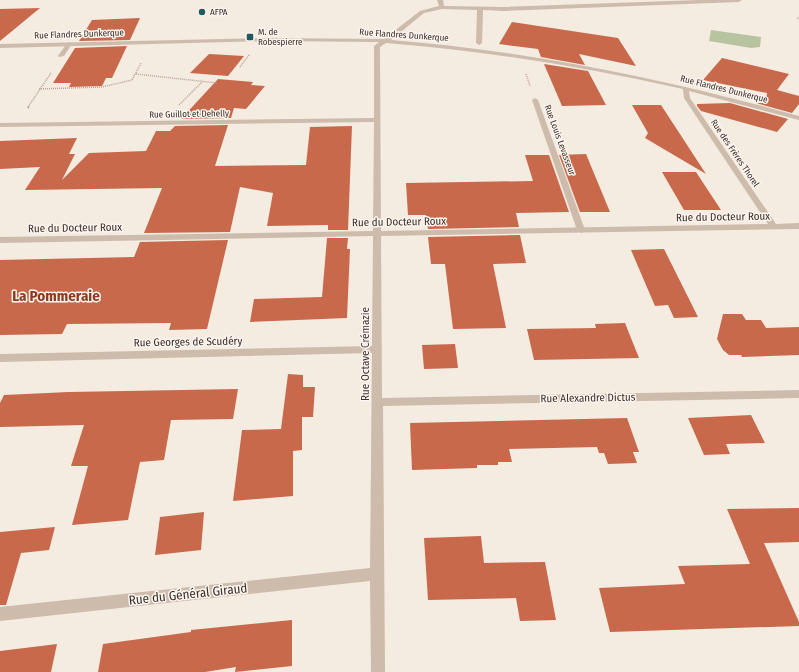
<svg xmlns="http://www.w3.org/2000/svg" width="799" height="672" font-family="'Fira Sans Condensed',sans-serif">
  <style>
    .green { fill: #b8c4a0 }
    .building { fill: #c8694b }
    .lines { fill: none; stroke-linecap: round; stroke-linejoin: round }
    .path-far1 { stroke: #b9a596; stroke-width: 1.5; stroke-dasharray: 1 1; stroke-linecap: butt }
    .path { stroke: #b9a596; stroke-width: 2; stroke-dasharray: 1.5 1.5; stroke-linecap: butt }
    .lane { fill: #cdbbac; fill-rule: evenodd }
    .street { fill: #cdbbac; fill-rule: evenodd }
    .poi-dot { fill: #1f5a5e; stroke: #fbf5ee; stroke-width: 1.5 }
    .labels { text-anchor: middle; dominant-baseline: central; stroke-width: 3; stroke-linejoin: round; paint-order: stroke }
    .far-poi-label { font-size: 9px; fill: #3b302b; stroke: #fbf5ee; text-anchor: start }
    .far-street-label { font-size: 9px; fill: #3b302b; stroke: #fbf5ee }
    .street-label { font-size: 11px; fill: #3b302b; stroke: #fbf5ee }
    .near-street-label { font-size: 13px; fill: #3b302b; stroke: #fbf5ee }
    .district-label { font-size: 15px; font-weight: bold; fill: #8c3b22; stroke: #fbf5ee }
  </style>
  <rect width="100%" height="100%" fill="#f4ebe1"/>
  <path class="green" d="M711 30 761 37 760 47 751 48 709 41Z"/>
  <g class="building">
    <path d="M40 8 0 41V9Z"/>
    <path d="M140 18 130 40 79 41 92 20Z"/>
    <path d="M512 22 618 38 636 66 579 54 585 65 541 57 538 49 499 44Z"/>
    <path d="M127 46 112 78H106L102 86 69 87 71 83H53L75 48Z"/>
    <path d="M209 54 244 56 228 76 190 73Z"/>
    <path d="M722 58 789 74 777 90 799 96V104L792 113 756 103H766L767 93 703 80Z"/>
    <path d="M544 64 588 71 606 105 562 106Z"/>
    <path d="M218 79 253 82 251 85 265 86 246 109 234 108 231 118 181 119Z"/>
    <path d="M730 103 788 119 777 132 701 111 697 106V104Z"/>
    <path d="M632 105H661L706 174 645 138 648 133Z"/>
    <path d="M228 125 215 166 306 165 310 127 352 126 348 230H328V225L267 226 273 193 240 187 230 232 144 233 162 188 25 190 40 167 0 169V141L77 138 69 154H75L62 180 89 153 146 151 156 131H170L175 126Z"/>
    <path d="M586 154 610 212H580L559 155Z"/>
    <path d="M525 155H549L569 212 516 213 519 227 428 229 426 215H408L406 183 533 181Z"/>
    <path d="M662 172H696L721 210H684Z"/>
    <path d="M520 235 526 263 493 264 506 328 453 329 445 264H431L428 237Z"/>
    <path d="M327 238H348L347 249H350L347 318 250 322 254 299 322 297Z"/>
    <path d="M228 240 207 329 169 330 171 323 67 324 62 334 0 335V260L134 257 140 242Z"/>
    <path d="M664 249 698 317 674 318 668 305 655 306 631 250Z"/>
    <path d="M723 314H742L746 320H761L766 328 799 327V355L742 357 741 355H729L723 350 717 339Z"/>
    <path d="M625 323 639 358 534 360 527 329 596 328 595 324Z"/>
    <path d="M455 344 458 368 424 369 422 345Z"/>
    <path d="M288 374 303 375V387H315L313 417H302V450L293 451V496L233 501 242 430 281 429Z"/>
    <path d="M238 389 233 419 171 420 164 460 140 462 128 520 72 525 88 466H71L84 425 0 427V403L4 395 69 392Z"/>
    <path d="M751 415 765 443 726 444 730 454 704 455 688 418Z"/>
    <path d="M627 418 639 452H633L637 463 608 464 604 453H599L597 447 509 449 512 462H498V465H477V468L412 470 410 423Z"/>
    <path d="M799 508V542L764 543 799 622V626L610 632 599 588 685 584 678 566 750 564 727 509Z"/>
    <path d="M204 512 201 550 155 555 160 517Z"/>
    <path d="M55 527 49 550 21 553 6 605H0V532Z"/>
    <path d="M481 536 484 563 545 562 556 620 520 621 516 598 428 600 424 538Z"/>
    <path d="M292 620V666L235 672 236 667 205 672H98L103 644 191 632V630Z"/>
    <path d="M57 644 51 672H0V651Z"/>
  </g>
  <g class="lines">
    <g class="path-far1">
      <path d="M797 18 799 19"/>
      <path d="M240 67 249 55"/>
      <path d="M136 74 217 83"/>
      <path d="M526 74 530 86"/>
      <path d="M39 89 102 87 132 80 141 63"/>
      <path d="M179 105 202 82"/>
      <path d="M28 107 51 73"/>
    </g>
    <path class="path" d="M28 108 29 106"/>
    <g class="lane">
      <path d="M69 42 72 44 64 56 59 57 58 56 67 43Z"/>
      <path d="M535 98 538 100 585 230 584 232 581 233 577 230 532 100Z"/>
    </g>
    <path class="street" d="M437 0H443L444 6 504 7 699 0H742L739 2 504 11 483 10 482 43 479 45 476 43 477 10 442 9 424 13 391 40C530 51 665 79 799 116V120L689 91 690 98 776 224 799 223V229L381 236 382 398 799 390V398L383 406 385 672H371L370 581 0 621V607L370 568 372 353 0 362V354L372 346 373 236 0 243V237L373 231 374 122 0 127V123L374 118V46L379 42 264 41 0 48V44L264 38 384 39 420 11 439 6ZM386 43C487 51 585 67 683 89L684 98 768 224 381 231 380 47Z"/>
  </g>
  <g class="poi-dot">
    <circle cx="202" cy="12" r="4"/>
    <rect x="246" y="33" width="8" height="8" rx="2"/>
  </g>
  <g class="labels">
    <g class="far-poi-label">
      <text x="210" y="12">AFPA</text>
      <text x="258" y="32">M. de<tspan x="258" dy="10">Robespierre</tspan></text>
    </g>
    <g class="far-street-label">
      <text transform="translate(79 34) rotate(-2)">Rue Flandres Dunkerque</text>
      <text transform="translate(404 35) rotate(4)">Rue Flandres Dunkerque</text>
      <text transform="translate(724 89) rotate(14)">Rue Flandres Dunkerque</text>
      <text transform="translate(189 114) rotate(-1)">Rue Guillot et Dehelly</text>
      <text transform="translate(560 140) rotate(70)">Rue Louis Levasseur</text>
      <text transform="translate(735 153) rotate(56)">Rue des Frères Thorel</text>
    </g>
    <g class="street-label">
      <text transform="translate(723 217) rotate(-1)">Rue du Docteur Roux</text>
      <text transform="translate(399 222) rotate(-1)">Rue du Docteur Roux</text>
      <text transform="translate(75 228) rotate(-1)">Rue du Docteur Roux</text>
      <text transform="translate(188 342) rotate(-1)">Rue Georges de Scudéry</text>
      <text transform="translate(365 354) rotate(-90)">Rue Octave Crémazie</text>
      <text transform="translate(588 398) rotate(-1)">Rue Alexandre Dictus</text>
    </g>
    <g class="near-street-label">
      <text transform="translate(188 594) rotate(-6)">Rue du Général Giraud</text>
    </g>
    <g class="district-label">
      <text x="56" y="296">La Pommeraie</text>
    </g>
  </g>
</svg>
